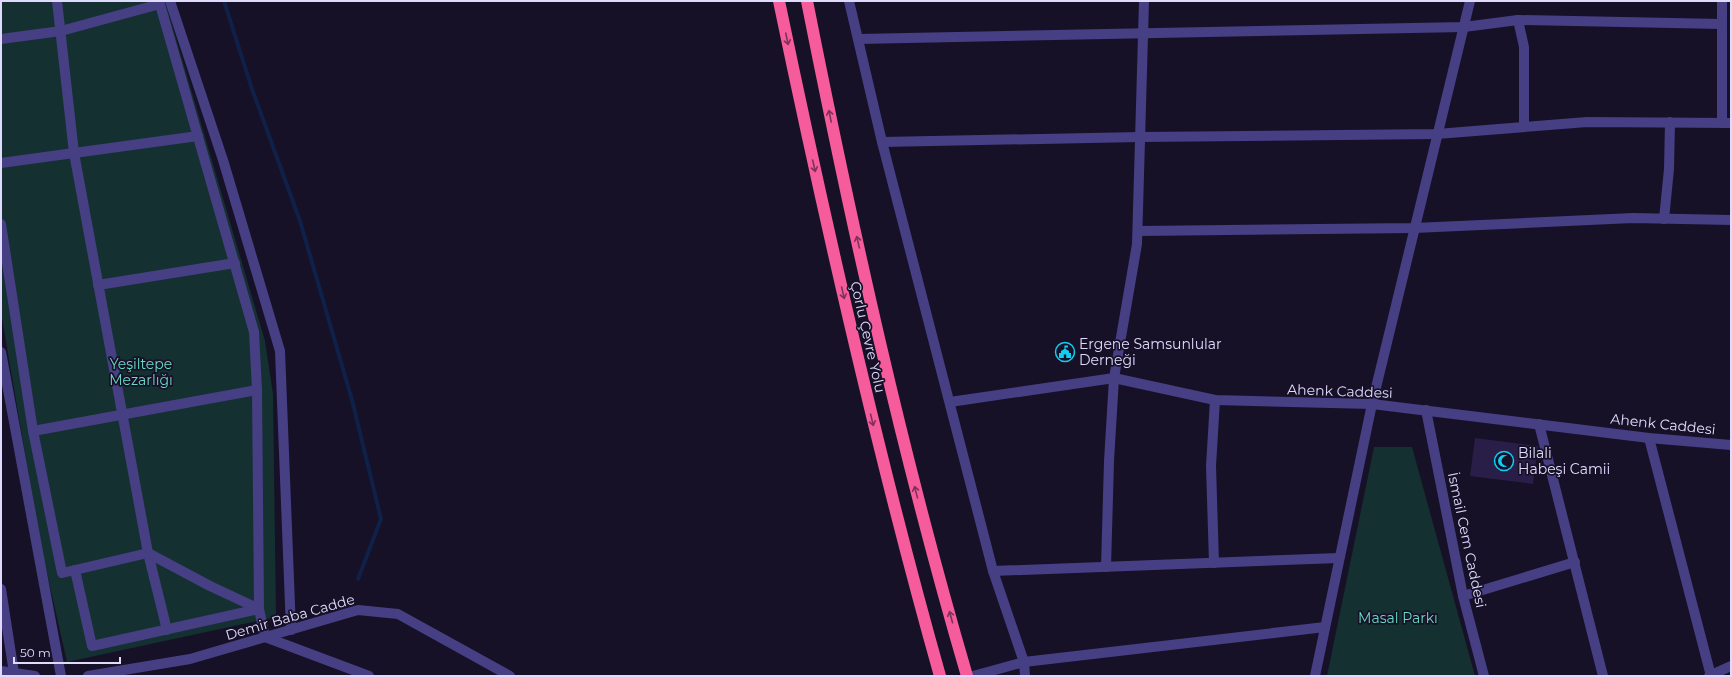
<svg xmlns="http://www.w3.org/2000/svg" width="1732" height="677" font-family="Montserrat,sans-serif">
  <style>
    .green { fill: #153031 }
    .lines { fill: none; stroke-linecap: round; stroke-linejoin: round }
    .stream { stroke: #0f2148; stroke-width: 4 }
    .building { fill: #291e47 }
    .minor { stroke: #463f84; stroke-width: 10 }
    .highway { stroke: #f65b9b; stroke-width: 12 }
    .oneway { stroke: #7b325b }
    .labels { text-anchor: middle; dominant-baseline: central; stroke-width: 3.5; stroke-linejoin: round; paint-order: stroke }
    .street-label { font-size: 14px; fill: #e0dafd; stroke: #161127 }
    .poi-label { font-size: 14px; fill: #e0dafd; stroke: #161127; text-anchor: start }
    .park-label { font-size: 14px; fill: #68dac5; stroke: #161127 }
  </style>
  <rect width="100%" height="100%" fill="#161127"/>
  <g class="green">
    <path d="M1 1H165L265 341 273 394 276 617 67 662 40 542 1 312Z"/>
    <path d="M1374 447H1412L1475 676H1327Z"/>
  </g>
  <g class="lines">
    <path class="stream" d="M224 1 252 89 300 221 352 400 381 519 358 579"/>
  </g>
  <path class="building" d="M1475 438 1538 446 1533 484 1470 476Z"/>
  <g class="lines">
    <g class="minor">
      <path d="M57 1 74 153 148 553 167 630"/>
      <path d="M159 1 254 332 257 390 259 609 265 637 369 676"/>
      <path d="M170 1 223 160 280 351 291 630"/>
      <path d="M849 1 882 142 993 571 1024 662 1025 676"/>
      <path d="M1722 1V123"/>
      <path d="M1518 20 1524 47V127"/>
      <path d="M1 39 61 31 160 4"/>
      <path d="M858 39 1464 27 1518 20 1722 24"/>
      <path d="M882 142 1140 137 1437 134 1587 122 1731 123"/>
      <path d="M1 163 198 136"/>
      <path d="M1664 219 1669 169 1670 122"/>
      <path d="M1 224 33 431 62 573 148 553 210 586 259 609"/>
      <path d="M1138 231 1414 228 1633 218 1731 220"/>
      <path d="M98 285 235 263"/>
      <path d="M1 352 61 676"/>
      <path d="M950 402 1114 378 1215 400 1372 404 1649 438 1731 445"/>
      <path d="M1426 410 1463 596 1484 676"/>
      <path d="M1539 424 1603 676"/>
      <path d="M33 431 257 390"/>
      <path d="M1649 438 1711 676"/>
      <path d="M1214 563 1211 466 1215 400"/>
      <path d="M1106 567 1109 461 1114 378 1137 244 1144 1"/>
      <path d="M75 570 92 646 259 609"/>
      <path d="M993 571 1339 558"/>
      <path d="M1 589 14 673"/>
      <path d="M1463 596 1575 562"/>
      <path d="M1 671 35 676"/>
      <path d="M88 676 190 659 358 610 398 614 510 676"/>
      <path d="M973 676 1024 662 1325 627"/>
      <path d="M1315 676 1372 404 1470 1"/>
      <path d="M1709 676 1731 666"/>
    </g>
    <g class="highway">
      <path d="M779 1C826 227 877 453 940 676"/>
      <path d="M807 1C852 228 902 454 967 676"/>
    </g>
  </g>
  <defs><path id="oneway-shaft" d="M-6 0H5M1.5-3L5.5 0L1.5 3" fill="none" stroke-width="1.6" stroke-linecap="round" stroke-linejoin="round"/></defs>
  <g class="oneway">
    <use href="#oneway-shaft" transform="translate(787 39) rotate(78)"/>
    <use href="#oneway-shaft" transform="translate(830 116) rotate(-101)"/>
    <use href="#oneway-shaft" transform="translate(814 166) rotate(77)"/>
    <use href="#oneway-shaft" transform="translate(858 242) rotate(-103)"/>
    <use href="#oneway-shaft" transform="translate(843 293) rotate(77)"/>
    <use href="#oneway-shaft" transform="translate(872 420) rotate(76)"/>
    <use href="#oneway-shaft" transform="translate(916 492) rotate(-104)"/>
    <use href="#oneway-shaft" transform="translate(951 617) rotate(-105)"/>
  </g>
  <defs>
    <g id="civic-ring" transform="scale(1)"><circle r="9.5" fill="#161127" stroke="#10cdf2" stroke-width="1.5"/><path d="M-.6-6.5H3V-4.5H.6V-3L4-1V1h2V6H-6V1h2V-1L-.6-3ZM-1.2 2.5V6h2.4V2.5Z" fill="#10cdf2"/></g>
    <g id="mosque-ring" transform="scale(1)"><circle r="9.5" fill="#161127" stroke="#10cdf2" stroke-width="1.5"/><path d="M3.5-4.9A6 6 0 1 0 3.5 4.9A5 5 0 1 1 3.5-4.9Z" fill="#10cdf2"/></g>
  </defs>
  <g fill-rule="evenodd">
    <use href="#civic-ring" x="1065" y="352"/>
    <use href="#mosque-ring" x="1504" y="461"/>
  </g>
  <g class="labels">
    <g class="street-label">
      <text transform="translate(868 337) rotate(77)">Çorlu Çevre Yolu</text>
      <text transform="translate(1340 391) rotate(2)">Ahenk Caddesi</text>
      <text transform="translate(1663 424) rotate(6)">Ahenk Caddesi</text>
      <text transform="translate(1467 540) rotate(78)">İsmail Cem Caddesi</text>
      <text transform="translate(290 617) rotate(-16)">Demir Baba Cadde</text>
    </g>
    <g class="poi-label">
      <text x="1079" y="344">Ergene Samsunlular<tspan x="1079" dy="16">Derneği</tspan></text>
      <text x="1518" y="453">Bilali<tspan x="1518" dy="16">Habeşi Camii</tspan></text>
    </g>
    <g class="park-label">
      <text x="141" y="364">Yeşiltepe<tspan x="141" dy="16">Mezarlığı</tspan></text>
      <text x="1398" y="618">Masal Parkı</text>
    </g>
  </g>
  <rect width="1732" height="677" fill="none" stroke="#e0dafd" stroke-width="4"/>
  <path d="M14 657v6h106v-6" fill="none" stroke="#e0dafd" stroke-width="2"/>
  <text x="20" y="657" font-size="12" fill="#e0dafd" stroke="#161127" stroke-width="3" paint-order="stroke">50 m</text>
</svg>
